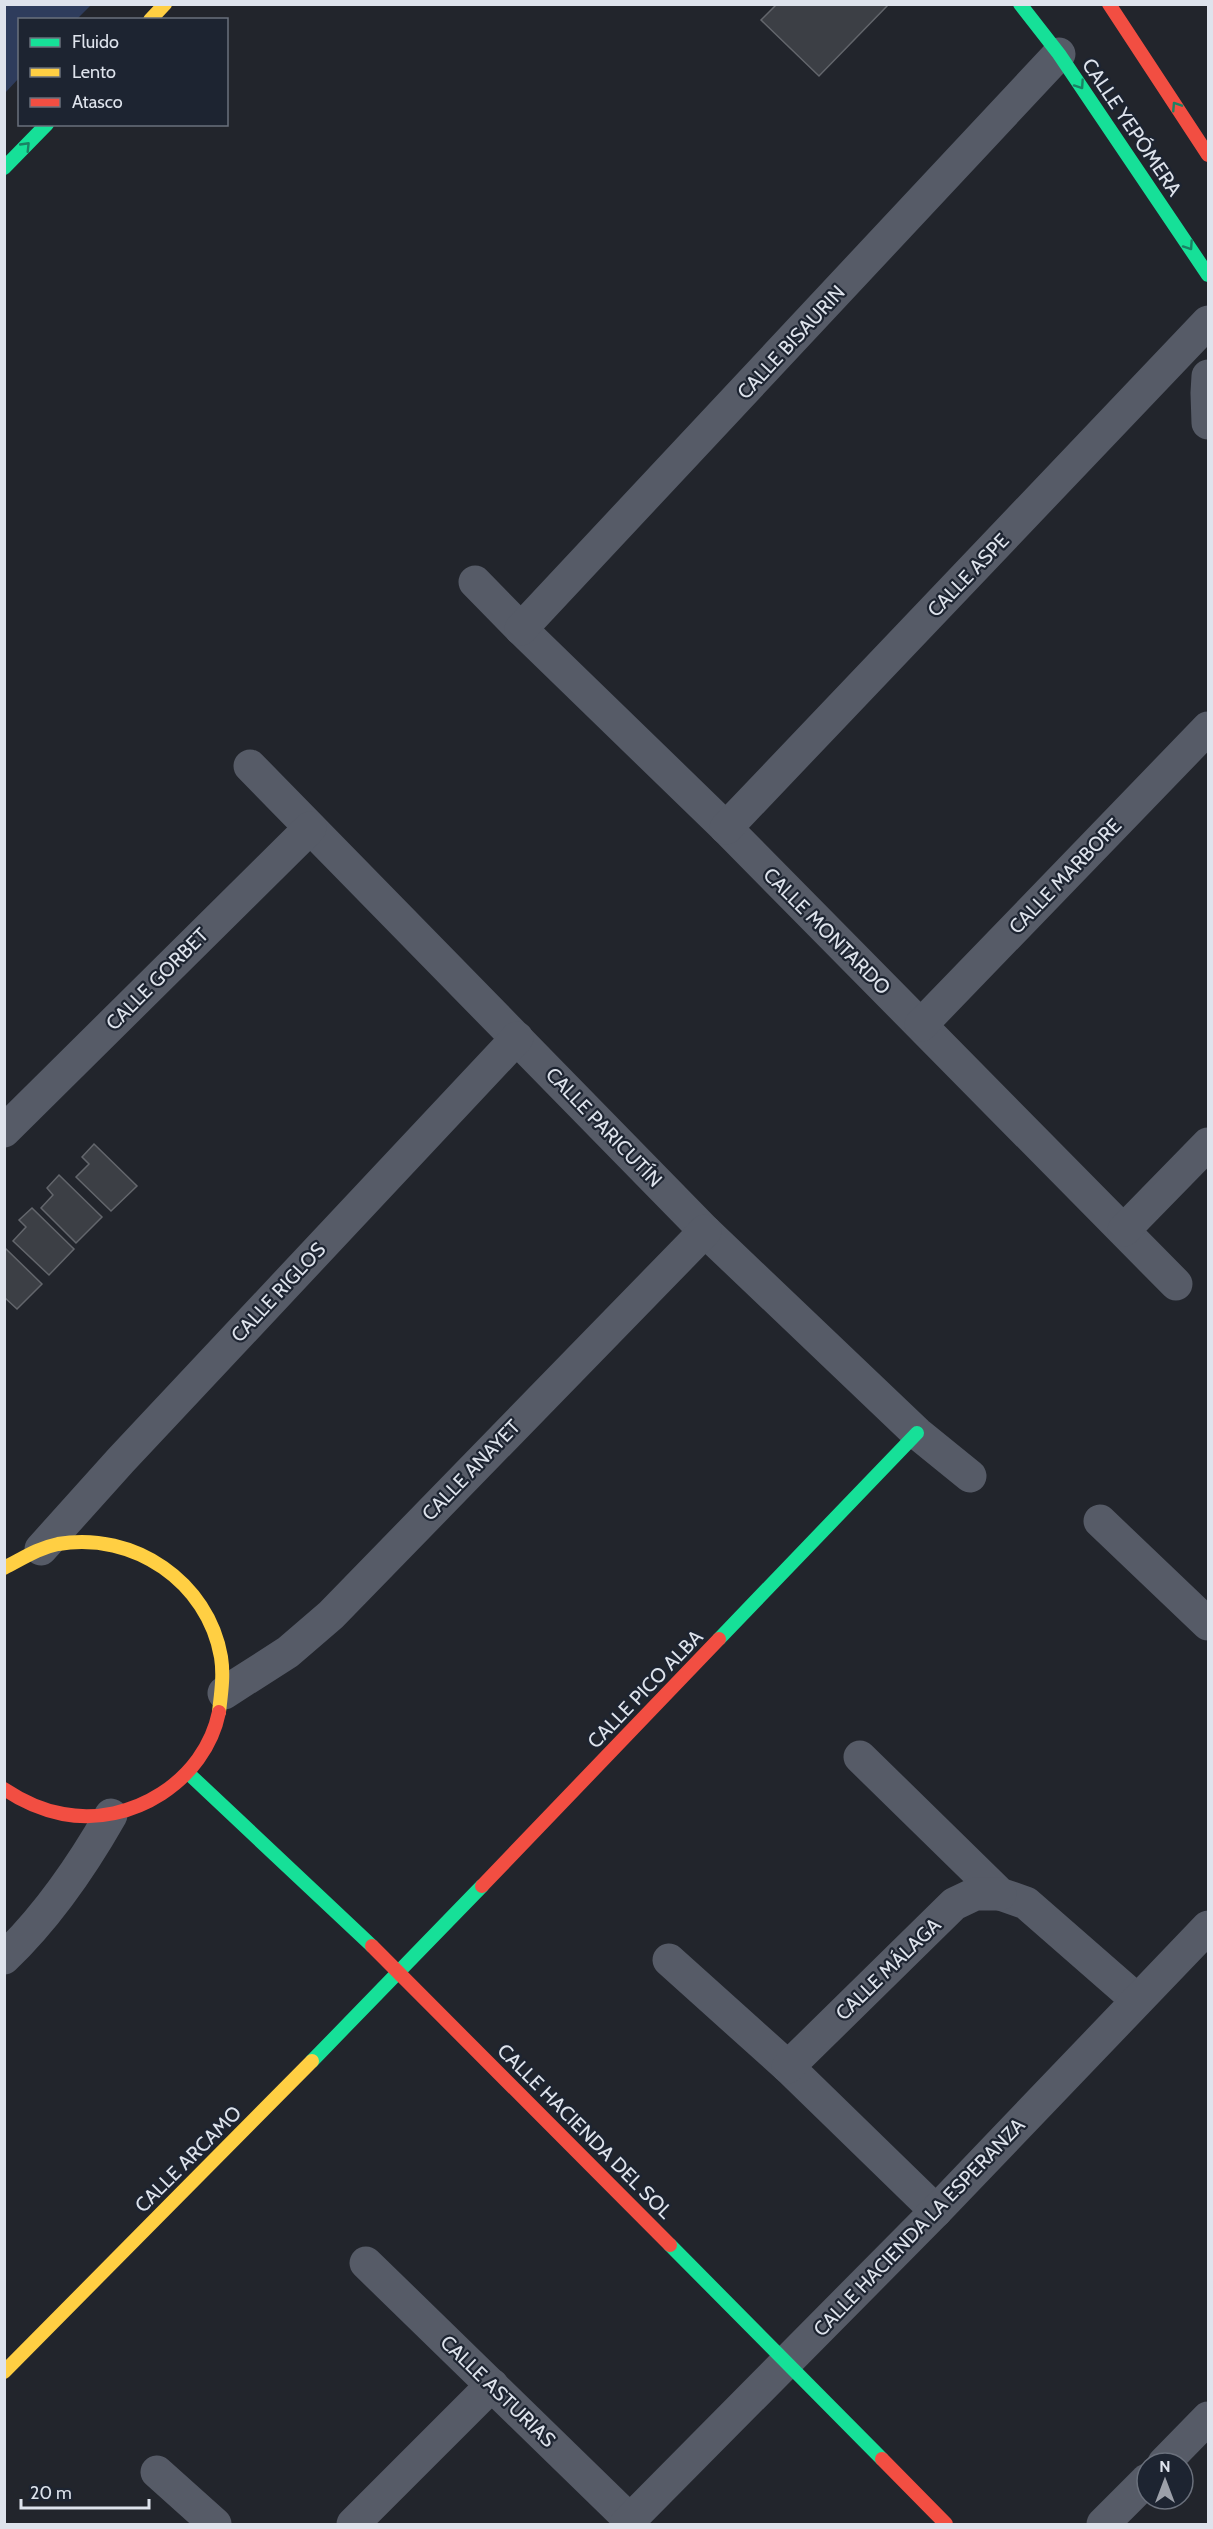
<svg xmlns="http://www.w3.org/2000/svg" width="1213" height="2529" font-family="Cabin,sans-serif">
  <style>
    .green { fill: #2e3c5c }
    .building { fill: #3c3f45; stroke: #63666c; stroke-width: 1.5 }
    .lines { fill: none; stroke-linecap: round; stroke-linejoin: round }
    .street { stroke: #565b67; stroke-width: 33 }
    .fast { stroke: #16e098; stroke-width: 14 }
    .slow { stroke: #ffcf43; stroke-width: 14 }
    .jam { stroke: #f24e42; stroke-width: 14 }
    .oneway { stroke: #1a8264 }
    .labels { text-anchor: middle; dominant-baseline: central; stroke-width: 4.5; stroke-linejoin: round; paint-order: stroke }
    .street-label { font-size: 20px; fill: #dee3ec; stroke: #1d2431 }
  </style>
  <rect width="100%" height="100%" fill="#22252c"/>
  <path class="green" d="M5 4 91 5 77 19 20 20 19 78 5 93Z"/>
  <g class="building">
    <path d="M777 4H889L819 76 761 20Z"/>
    <path d="M94 1144 137 1186 111 1211 76 1177 89 1164 82 1157Z"/>
    <path d="M59 1175 102 1217 76 1243 41 1208 53 1195 47 1188Z"/>
    <path d="M32 1208 74 1249 49 1275 13 1241 26 1227 19 1220Z"/>
    <path d="M4 1247 42 1284 17 1309 4 1297Z"/>
  </g>
  <g class="lines">
    <g class="street">
      <path d="M1208 376 1207 393 1208 423"/>
      <path d="M475 582 521 629 726 828 1176 1284"/>
      <path d="M521 629 1059 54"/>
      <path d="M250 766 705 1231 917 1433 970 1476"/>
      <path d="M726 828 1208 322"/>
      <path d="M921 1025 1208 728"/>
      <path d="M4 1131 310 828"/>
      <path d="M1124 1230 1208 1144"/>
      <path d="M1100 1521 1208 1624"/>
      <path d="M41 1549 121 1460 517 1038"/>
      <path d="M224 1693 288 1652 331 1615 705 1231"/>
      <path d="M860 1757 1000 1894 1026 1903 1137 2000"/>
      <path d="M4 1958C47 1917 82 1866 111 1815"/>
      <path d="M669 1960 788 2067 936 2211"/>
      <path d="M788 2067 954 1904 975 1894H1000"/>
      <path d="M366 2263 630 2520"/>
      <path d="M1164 2463 1208 2418"/>
      <path d="M157 2472 215 2524"/>
      <path d="M353 2524 492 2385"/>
      <path d="M626 2524 936 2211 1208 1927"/>
      <path d="M1103 2524 1147 2480"/>
    </g>
    <g class="fast">
      <path d="M1020 4 1059 54 1208 275"/>
      <path d="M4 168 47 124"/>
      <path d="M719 1639 917 1433"/>
      <path d="M188 1773 372 1946"/>
      <path d="M312 2061 482 1886"/>
      <path d="M670 2245 882 2459"/>
    </g>
    <g class="slow">
      <path d="M150 20 165 4"/>
      <path d="M4 1568C22 1559 38 1548 58 1544 134 1531 208 1582 221 1657 224 1676 221 1694 219 1712"/>
      <path d="M4 2372 312 2061"/>
    </g>
    <g class="jam">
      <path d="M1109 4 1208 155"/>
      <path d="M4 1789C22 1801 41 1810 63 1814 131 1827 205 1781 219 1712"/>
      <path d="M482 1886 719 1639"/>
      <path d="M372 1946 670 2245"/>
      <path d="M882 2459 946 2524"/>
    </g>
  </g>
  <defs><path id="oneway-chevron" d="M-2-3.5L2.5 0L-2 3.5" fill="none" stroke-width="1.6" stroke-linecap="round" stroke-linejoin="round" transform="scale(1.5)"/></defs>
  <g class="oneway">
    <use href="#oneway-chevron" transform="translate(1080 85) rotate(56)"/>
    <use href="#oneway-chevron" transform="translate(1176 106) rotate(-123)"/>
    <use href="#oneway-chevron" transform="translate(26 146) rotate(-46)"/>
    <use href="#oneway-chevron" transform="translate(1189 246) rotate(56)"/>
  </g>
  <g class="labels">
    <g class="street-label">
      <text transform="translate(1132 127) rotate(56)">CALLE YEPÓMERA</text>
      <text transform="translate(791 342) rotate(-47)">CALLE BISAURIN</text>
      <text transform="translate(968 575) rotate(-46)">CALLE ASPE</text>
      <text transform="translate(1065 876) rotate(-46)">CALLE MARBORE</text>
      <text transform="translate(827 931) rotate(45)">CALLE MONTARDO</text>
      <text transform="translate(157 979) rotate(-45)">CALLE GORBET</text>
      <text transform="translate(604 1127) rotate(46)">CALLE PARICUTÍN</text>
      <text transform="translate(278 1292) rotate(-47)">CALLE RIGLOS</text>
      <text transform="translate(471 1470) rotate(-46)">CALLE ANAYET</text>
      <text transform="translate(645 1689) rotate(-46)">CALLE PICO ALBA</text>
      <text transform="translate(888 1969) rotate(-44)">CALLE MÁLAGA</text>
      <text transform="translate(585 2131) rotate(45)">CALLE HACIENDA DEL SOL</text>
      <text transform="translate(188 2159) rotate(-45)">CALLE ARCAMO</text>
      <text transform="translate(919 2227) rotate(-46)">CALLE HACIENDA LA ESPERANZA</text>
      <text transform="translate(498 2391) rotate(44)">CALLE ASTURIAS</text>
    </g>
  </g>
  <rect width="1213" height="2529" fill="none" stroke="#dee3ec" stroke-width="12"/>
  <rect x="18" y="18" width="210" height="108" fill="#1d2431" stroke="#6a707c" stroke-width="1.5"/>
  <rect x="30" y="38" width="30" height="9" fill="#16e098" stroke="#6a707c" stroke-width="1.5"/>
  <text x="72" y="48" font-size="18" fill="#dee3ec">Fluido</text>
  <rect x="30" y="68" width="30" height="9" fill="#ffcf43" stroke="#6a707c" stroke-width="1.5"/>
  <text x="72" y="78" font-size="18" fill="#dee3ec">Lento</text>
  <rect x="30" y="98" width="30" height="9" fill="#f24e42" stroke="#6a707c" stroke-width="1.5"/>
  <text x="72" y="108" font-size="18" fill="#dee3ec">Atasco</text>
  <g transform="translate(1165 2481)"><circle r="28" fill="#1d2431" stroke="#6a707c" stroke-width="1.5"/>
  <path d="M0-4.5L10 22L0 15L-10 22Z" fill="#9ca0a9"/>
  <text y="-9" font-size="16" font-weight="bold" text-anchor="middle" fill="#dee3ec">N</text>
  </g>
  <path d="M21 2499v9h128v-9" fill="none" stroke="#dee3ec" stroke-width="3"/>
  <text x="30" y="2499" font-size="18" fill="#dee3ec" stroke="#1d2431" stroke-width="4.5" paint-order="stroke">20 m</text>
</svg>
